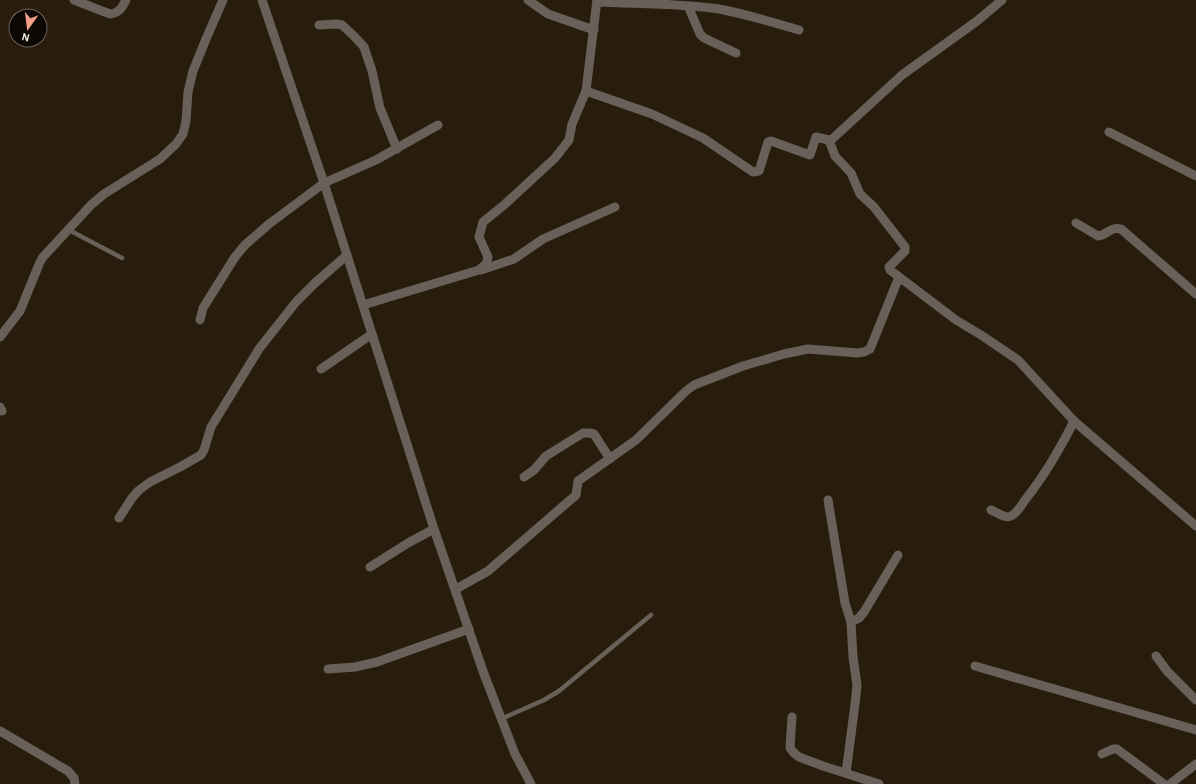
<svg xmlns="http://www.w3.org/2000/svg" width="1196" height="784" font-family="'Alegreya Sans',sans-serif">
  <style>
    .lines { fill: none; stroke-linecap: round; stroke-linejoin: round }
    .lane { stroke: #69605a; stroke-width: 4.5 }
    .street { stroke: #69605a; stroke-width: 9 }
  </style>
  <rect width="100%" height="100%" fill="#281c0c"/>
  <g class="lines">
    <g class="lane">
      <path d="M69 230 122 258"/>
      <path d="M501 719 544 700 559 691 651 615"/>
    </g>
    <g class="street">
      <path d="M74 0 110 14C119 13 122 8 126 0"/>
      <path d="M262 0 324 183 434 529 484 674 515 754 531 784"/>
      <path d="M528 0 548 14 594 30"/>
      <path d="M597 2C638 4 679 3 719 9 746 14 772 22 799 30"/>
      <path d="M688 6 700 34 704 38 736 53"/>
      <path d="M319 25 336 24 342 25 353 35 364 47 372 71 380 108 397 149"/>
      <path d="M586 91 652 114 703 138 753 172 759 171 768 142 771 141 810 155 816 137 829 140 835 156 851 173 860 194 874 207 905 247V251L889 267 890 270 956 320 981 335 1018 360 1074 421 1196 526"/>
      <path d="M1109 132 1196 176"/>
      <path d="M830 141 902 75 977 21 1002 0"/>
      <path d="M1076 223 1098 236C1107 235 1111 226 1121 229L1196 294"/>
      <path d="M481 270 514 259 543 239 615 207"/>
      <path d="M363 305 479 270 486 264 488 257 479 237 483 222 504 205 555 158 569 140 572 124 586 91 597 0"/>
      <path d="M200 320 203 308 235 257 245 245 269 224 324 183 376 160 438 125"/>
      <path d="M0 337 20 311 40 262 43 257 91 205 104 194 160 159 176 144 183 134 186 121 188 92 193 71 206 39 223 0"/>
      <path d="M321 369 372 334"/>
      <path d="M0 407 2 411"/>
      <path d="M524 477 534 470 546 456 583 433H589L594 434 610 459"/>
      <path d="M828 500 845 603 851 622 853 657 857 685 855 704 846 773"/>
      <path d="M991 510C996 512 1006 519 1011 516 1017 513 1022 505 1025 500 1045 475 1060 449 1074 421"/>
      <path d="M119 518 132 498 138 491 150 482 180 467 201 455 204 450 211 427 259 349 296 302 315 283 347 255"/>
      <path d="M370 567 408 543 434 529"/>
      <path d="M456 589 488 571 576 495 578 481 636 440 686 391 694 385 743 366 784 354 808 349 857 353 864 352 870 349 899 277"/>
      <path d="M851 622 859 618 864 612 898 555"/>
      <path d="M1156 656 1167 671 1196 700"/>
      <path d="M975 666 1196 730"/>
      <path d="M328 669 355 667 377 662 469 629"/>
      <path d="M792 717 790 748 794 753 799 757 823 766 879 784"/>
      <path d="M0 731 68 771 74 778 75 784"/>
      <path d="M1102 754 1113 749H1117L1164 784"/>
      <path d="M1170 784 1196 764"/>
    </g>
  </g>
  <g transform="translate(28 28) rotate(194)"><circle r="19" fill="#0d0803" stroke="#6b645d"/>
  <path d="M0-3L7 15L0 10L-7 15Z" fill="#f49d8b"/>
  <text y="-6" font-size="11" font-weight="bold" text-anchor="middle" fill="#f7efe5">N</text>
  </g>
</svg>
